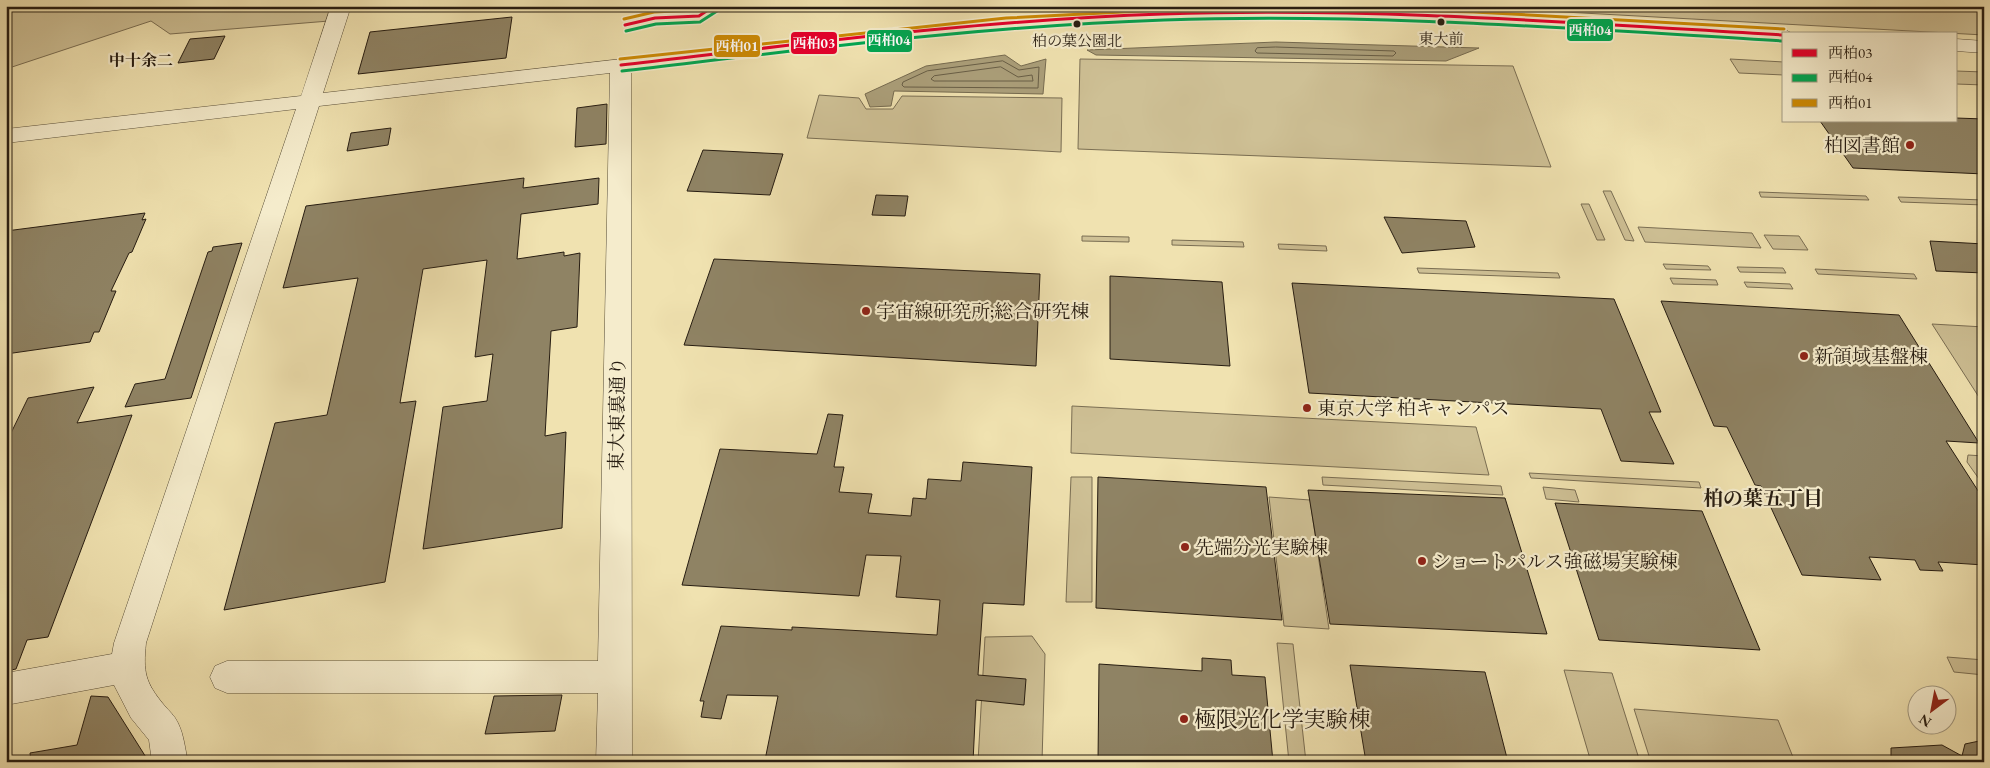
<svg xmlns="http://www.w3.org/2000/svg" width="1990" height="768" font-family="'EB Garamond','Noto Serif JP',serif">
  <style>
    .green { fill: #cec095; stroke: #7a6e53 }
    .water { fill: #ab9f7a; stroke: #766b50 }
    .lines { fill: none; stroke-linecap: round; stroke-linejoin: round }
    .shore { stroke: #685e46; stroke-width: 1 }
    .building { fill: #8f8364; stroke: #261c11 }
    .minor-casing { stroke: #584e39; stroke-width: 1 }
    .minor { fill: #f5eccc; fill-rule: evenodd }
    .bus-1-casing { stroke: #f5eccc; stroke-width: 6 }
    .bus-2-casing { stroke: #f5eccc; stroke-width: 6 }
    .bus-3-casing { stroke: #f5eccc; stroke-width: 6 }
    .bus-1 { stroke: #e4002b; stroke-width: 3 }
    .bus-2 { stroke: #00a651; stroke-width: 3 }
    .bus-3 { stroke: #cd8a03; stroke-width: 3 }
    .bus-dot { fill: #261c11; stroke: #f5eccc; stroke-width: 2 }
    .poi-dot { fill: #8f2418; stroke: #f5eccc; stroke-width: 2 }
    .labels { text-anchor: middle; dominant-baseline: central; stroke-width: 4.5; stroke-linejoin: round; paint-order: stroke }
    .far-bus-label { font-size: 15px; fill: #261c11; stroke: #f5eccc }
    .far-neighbourhood-label { font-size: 16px; font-weight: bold; fill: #261c11; stroke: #f5eccc }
    .poi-label { font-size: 19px; fill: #261c11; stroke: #f5eccc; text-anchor: start }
    .street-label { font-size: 19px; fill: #261c11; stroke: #f5eccc }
    .neighbourhood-label { font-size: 20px; font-weight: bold; fill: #261c11; stroke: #f5eccc }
    .near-poi-label { font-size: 22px; fill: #261c11; stroke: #f5eccc; text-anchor: start }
    .line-badge { stroke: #f5eccc; stroke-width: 2 }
    .badge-label { font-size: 14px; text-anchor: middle; font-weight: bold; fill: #fff }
  </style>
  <rect width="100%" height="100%" fill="#f0e2b0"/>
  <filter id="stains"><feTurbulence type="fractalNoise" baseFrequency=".004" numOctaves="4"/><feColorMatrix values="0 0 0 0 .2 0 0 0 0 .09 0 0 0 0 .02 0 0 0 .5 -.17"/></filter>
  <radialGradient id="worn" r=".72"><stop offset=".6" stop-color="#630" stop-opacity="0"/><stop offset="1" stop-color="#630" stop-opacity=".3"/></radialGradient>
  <g class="green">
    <path d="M6 6H333L329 21 170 34 151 21 6 69Z"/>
    <path d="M1466 6H1984V35L1528 10Z"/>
    <path d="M1080 59 1513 66 1551 167 1078 149Z"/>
    <path d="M1730 59 1784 62V75L1739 73Z"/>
    <path d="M1956 71 1984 72V85L1956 84Z"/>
    <path d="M819 95 859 98 866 109H893L902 96 1062 98 1061 152 807 138Z"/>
    <path d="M1603 191H1611L1634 241 1625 240Z"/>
    <path d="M1759 192 1866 196 1869 200 1761 197Z"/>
    <path d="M1898 197 1984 200V205L1901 202Z"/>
    <path d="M1581 204H1589L1605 240H1597Z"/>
    <path d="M1638 227 1752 233 1761 248 1645 242Z"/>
    <path d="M1764 235 1799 236 1808 250 1773 249Z"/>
    <path d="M1082 236 1129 237V242L1082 241Z"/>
    <path d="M1172 240 1243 242 1244 247 1172 245Z"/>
    <path d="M1278 244 1326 246 1327 251 1279 249Z"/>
    <path d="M1663 264 1708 266 1711 270 1666 269Z"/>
    <path d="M1737 267 1783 268 1786 273 1740 272Z"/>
    <path d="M1417 268 1558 273 1560 278 1419 273Z"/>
    <path d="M1815 269 1914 274 1917 279 1818 274Z"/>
    <path d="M1670 278 1716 280 1718 285 1673 284Z"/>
    <path d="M1744 282 1790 284 1793 289 1747 287Z"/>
    <path d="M1932 324 1984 327V405Z"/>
    <path d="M1072 406 1476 427 1489 475 1071 453Z"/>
    <path d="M1968 455 1984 456V486L1967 462Z"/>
    <path d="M1529 473 1699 482 1701 488 1531 478Z"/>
    <path d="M1071 477H1092V602H1066Z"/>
    <path d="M1322 477 1501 486 1503 495 1323 485Z"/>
    <path d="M1543 487 1575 490 1579 502 1546 499Z"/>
    <path d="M1269 497 1310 500 1329 629 1284 626Z"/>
    <path d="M1032 636 1045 654 1042 762H978L985 637Z"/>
    <path d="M1277 643 1293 644 1306 762H1289Z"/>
    <path d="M1947 657 1984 660V675L1954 672Z"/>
    <path d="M1564 670 1612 673 1640 762H1591Z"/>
    <path d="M1634 709 1778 720 1795 762H1651Z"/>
  </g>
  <g class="water">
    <path d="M1276 42 1479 48 1446 61 1096 55 1087 50Z"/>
    <path d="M1005 55 1021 66 1046 59 1043 94 894 91 891 106 870 107 865 94 926 66Z"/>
  </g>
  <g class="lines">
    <g class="shore">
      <path d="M1276 47 1394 51 1396 53 1393 56 1257 53 1255 51 1257 48Z"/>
      <path d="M1003 61 1019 70 1039 67 1038 88 904 87 902 85 903 82 927 71Z"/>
      <path d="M1001 67 1018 77 1032 75 1033 81H934L931 79 934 76Z"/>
    </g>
  </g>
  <g class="building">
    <path d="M512 17 506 58 358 74 370 32Z"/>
    <path d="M225 36 214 59 178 63 190 39Z"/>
    <path d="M607 104 606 144 575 147 577 108Z"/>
    <path d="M1956 118 1984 119V174L1853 168 1820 121H1956Z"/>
    <path d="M391 128 388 145 347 151 351 133Z"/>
    <path d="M703 150 783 154 770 195 687 191Z"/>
    <path d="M524 178 523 188 599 178 598 204 521 214 517 259 564 252V256L580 253 577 327 551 331 545 436 566 432 562 528 423 549 443 407 487 401 493 354 475 357 487 260 423 269 400 403 416 401 385 582 224 610 275 423 327 415 358 278 283 288 306 206Z"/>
    <path d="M876 195 908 196 905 216 872 215Z"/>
    <path d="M145 213 142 220 146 219 132 252 129 253 111 291H116L99 332H94L90 342 6 354V231Z"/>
    <path d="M1384 217 1466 221 1475 247 1402 253Z"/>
    <path d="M1930 241 1984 244V273L1936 271Z"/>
    <path d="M242 243 191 398 125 407 135 384 165 379 208 252 212 251 213 247Z"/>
    <path d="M714 259 1040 274 1036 366 684 345Z"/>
    <path d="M1110 276 1222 282 1230 366 1110 359Z"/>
    <path d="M1292 283 1614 299 1661 412H1649L1674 464 1621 461 1601 409 1309 393Z"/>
    <path d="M1661 301 1899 315 1979 443 1946 441 1984 500V565L1938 562 1943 571 1920 570 1915 560 1869 557 1881 580 1802 575 1761 486 1755 485 1727 427 1714 426Z"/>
    <path d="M94 387 77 423 132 415 48 637 27 640 16 669 6 671V434L11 433 28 398Z"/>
    <path d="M828 414 843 415 834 467H844L839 492 872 494 868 513 911 516 913 498 926 499 928 479 961 481 963 462 1032 467 1024 605 983 603 978 675 1026 679 1024 705 976 700 973 762H793L765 760 778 696 727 695 721 719 701 717 704 701H700L721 626 792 630V627L937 635 940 600 896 597 901 556 866 555 859 596 682 585 720 449 817 454Z"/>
    <path d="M1098 477 1266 487 1282 620 1096 608Z"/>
    <path d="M1308 490 1505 498 1547 634 1330 624Z"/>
    <path d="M1555 503 1702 511 1760 650 1599 640Z"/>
    <path d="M1202 658 1231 660 1232 675 1265 677 1273 762H1098L1099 664 1202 671Z"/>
    <path d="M1350 665 1485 672 1508 762H1366Z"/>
    <path d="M562 695 555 731 485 734 494 696Z"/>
    <path d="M91 696 108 697 149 762H31L30 753 77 745Z"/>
    <path d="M1984 740V762H1891V748L1942 745 1962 756 1965 744Z"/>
  </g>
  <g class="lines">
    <g class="minor-casing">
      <g id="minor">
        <path d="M331 6H351L323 93 884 29 1085 12 1172 9H1347L1522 15 1784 29 1793 34H1784V41C1579 29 1374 14 1169 21 989 27 810 49 631 70L632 762H596L598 693H227L215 688 210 677 215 666 227 661H598L610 73 319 106 146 643C143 672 145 682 164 705 169 711 175 716 178 723 184 735 185 749 188 762H152L149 740 131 718 114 685 6 705V673L112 654 114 643 296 109 6 143V129L301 96Z"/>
        <path d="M1956 39 1984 41V53L1956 51Z"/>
      </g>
    </g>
    <use href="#minor" class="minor"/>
    <g class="bus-1-casing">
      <g id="bus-1">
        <path d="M625 25 655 18 699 16 714 6"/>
        <path d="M621 65C801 44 982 20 1163 14 1370 7 1577 23 1784 35"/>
      </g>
    </g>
    <g class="bus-2-casing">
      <g id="bus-2">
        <path d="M626 31 656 24 700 22 717 11"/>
        <path d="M622 71C802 50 983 26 1164 20 1371 13 1578 29 1784 41"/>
      </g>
    </g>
    <g class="bus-3-casing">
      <g id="bus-3">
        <path d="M1254 6 1474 12 1784 29"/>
        <path d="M624 19 654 12 697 10 702 6"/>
        <path d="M620 59 1006 18 1238 6"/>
      </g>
    </g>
    <use href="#bus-1" class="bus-1"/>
    <use href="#bus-2" class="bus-2"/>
    <use href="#bus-3" class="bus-3"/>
  </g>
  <g class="bus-dot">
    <circle cx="1441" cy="22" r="4.5"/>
    <circle cx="1077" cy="24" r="4.5"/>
  </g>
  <g class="poi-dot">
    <circle cx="1910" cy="145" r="5"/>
    <circle cx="866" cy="311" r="5"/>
    <circle cx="1804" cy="356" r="5"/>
    <circle cx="1307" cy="408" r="5"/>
    <circle cx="1185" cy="547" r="5"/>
    <circle cx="1422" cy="561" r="5"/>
    <circle cx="1184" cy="719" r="5"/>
  </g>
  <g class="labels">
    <g class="far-bus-label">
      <text x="1441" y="38">東大前</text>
      <text x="1077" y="40">柏の葉公園北</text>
    </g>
    <g class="far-neighbourhood-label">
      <text x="141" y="60">中十余二</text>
    </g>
    <g class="poi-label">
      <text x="1900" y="145" text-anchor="end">柏図書館</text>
      <text x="876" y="311">宇宙線研究所;総合研究棟</text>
      <text x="1814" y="356">新領域基盤棟</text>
      <text x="1317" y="408">東京大学 柏キャンパス</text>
      <text x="1195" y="547">先端分光実験棟</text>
      <text x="1432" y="561">ショートパルス強磁場実験棟</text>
    </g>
    <g class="street-label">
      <text transform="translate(617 414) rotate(-89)">東大東裏通り</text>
    </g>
    <g class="neighbourhood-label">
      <text x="1763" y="498">柏の葉五丁目</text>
    </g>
    <g class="near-poi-label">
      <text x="1194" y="719">極限光化学実験棟</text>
    </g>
  </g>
  <g class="line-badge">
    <rect x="1566" y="18" width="48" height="24" rx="5" fill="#00a651"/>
    <rect x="866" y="29" width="47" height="24" rx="5" fill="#00a651"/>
    <rect x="790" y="31" width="48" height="24" rx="5" fill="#e4002b"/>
    <rect x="713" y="34" width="48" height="24" rx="5" fill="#cd8a03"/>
  </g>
  <g class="badge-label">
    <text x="1590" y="35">西柏04</text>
    <text x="889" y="45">西柏04</text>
    <text x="814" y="48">西柏03</text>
    <text x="737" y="51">西柏01</text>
  </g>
  <rect width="1990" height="768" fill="none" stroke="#f0e2b0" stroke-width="25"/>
  <rect x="8" y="8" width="1975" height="753" fill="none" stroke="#261c11" stroke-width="2.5"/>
  <rect x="12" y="12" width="1965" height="743" fill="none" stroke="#261c11"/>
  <rect x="1782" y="32" width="175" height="90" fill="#f5eccc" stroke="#a29981"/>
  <rect x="1792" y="49" width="25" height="8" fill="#e4002b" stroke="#a29981"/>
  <text x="1828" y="58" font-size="15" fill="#261c11">西柏03</text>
  <rect x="1792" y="74" width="25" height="8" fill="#00a651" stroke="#a29981"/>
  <text x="1828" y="82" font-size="15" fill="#261c11">西柏04</text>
  <rect x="1792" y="99" width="25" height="8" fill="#cd8a03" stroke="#a29981"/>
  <text x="1828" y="108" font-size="15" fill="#261c11">西柏01</text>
  <g transform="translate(1932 710) rotate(212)"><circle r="24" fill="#f5eccc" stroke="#a29981"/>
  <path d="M0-4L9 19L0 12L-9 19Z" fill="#8f2418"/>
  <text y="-8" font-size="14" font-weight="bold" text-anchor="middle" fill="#261c11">N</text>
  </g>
  <rect width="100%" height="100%" filter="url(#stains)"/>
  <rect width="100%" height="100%" fill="url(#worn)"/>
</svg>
